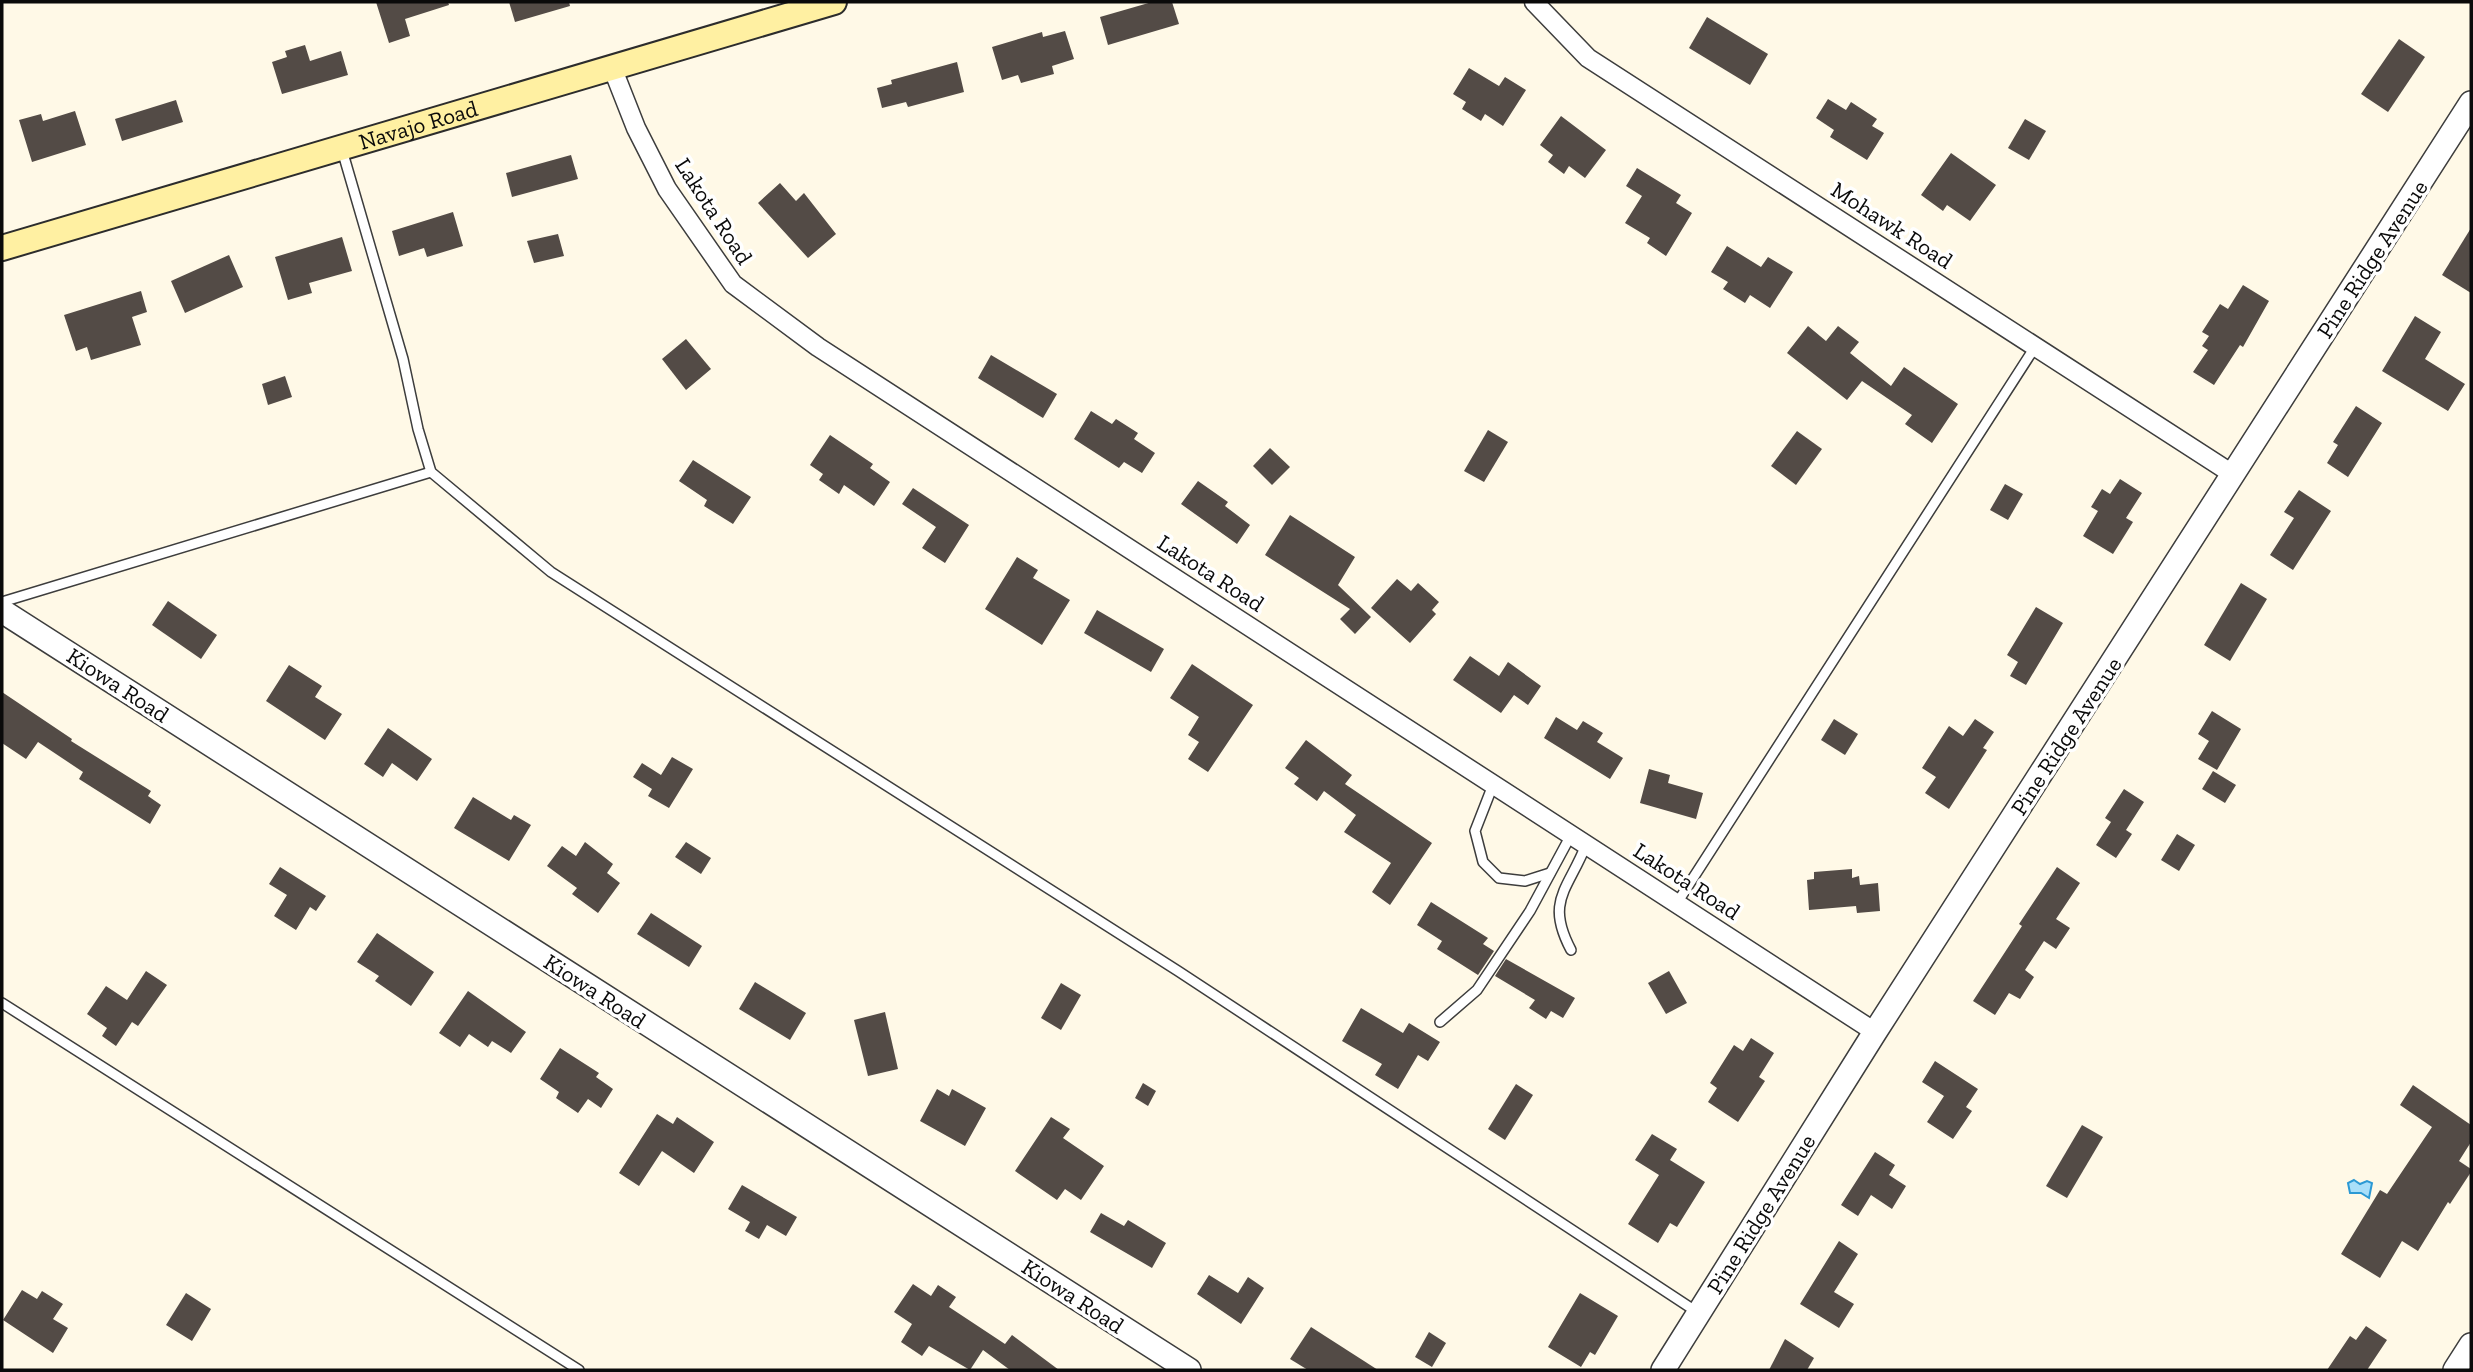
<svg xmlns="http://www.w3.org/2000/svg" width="2473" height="1372" font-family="'Zilla Slab',serif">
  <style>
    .water { fill: #a9dff9; stroke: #2c99d4; stroke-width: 2 }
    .building { fill: #534b46 }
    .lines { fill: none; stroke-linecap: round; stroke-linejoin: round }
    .service-casing { stroke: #3d3d3d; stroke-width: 12 }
    .minor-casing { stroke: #3d3d3d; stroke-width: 21 }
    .tertiary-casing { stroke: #3d3d3d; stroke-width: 26 }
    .secondary-casing { stroke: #2c2c2c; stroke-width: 28 }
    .service { stroke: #fff; stroke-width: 9 }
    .minor { stroke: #fff; stroke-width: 18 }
    .tertiary { stroke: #fff; stroke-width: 23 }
    .secondary { stroke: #fff0a2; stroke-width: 24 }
    .labels { text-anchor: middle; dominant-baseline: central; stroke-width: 7; stroke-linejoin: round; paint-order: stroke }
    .street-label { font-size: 23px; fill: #0a0a0a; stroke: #fff }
  </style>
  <rect width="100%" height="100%" fill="#fff9e7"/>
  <path class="water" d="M2354 1180 2360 1184 2367 1181 2372 1183 2369 1198 2361 1193H2350L2348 1183Z"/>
  <g class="building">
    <path d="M376 2H448L449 5 405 19 410 36 389 43Z"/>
    <path d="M509 2H569L570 6 515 22Z"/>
    <path d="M1152 2H1172L1179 24 1108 45 1100 17Z"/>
    <path d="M1707 17 1768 54 1750 85 1689 48Z"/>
    <path d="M1065 31 1074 59 1052 66 1054 74 1021 83 1018 75 1002 80 992 47 1042 32 1043 37Z"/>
    <path d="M2399 39 2425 57 2388 112 2361 94Z"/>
    <path d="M305 45 310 61 341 51 348 75 282 94 272 62 287 57 285 51Z"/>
    <path d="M957 62 964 92 908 107 906 102 882 108 877 88 892 84 891 80Z"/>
    <path d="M1469 68 1499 86 1505 77 1526 90 1503 126 1485 114 1481 121 1462 109 1466 102 1453 94Z"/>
    <path d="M1828 99 1846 110 1851 102 1877 119 1872 126 1884 133 1867 160 1830 137 1834 130 1816 118Z"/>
    <path d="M176 100 183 122 122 141 115 119Z"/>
    <path d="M75 111 86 145 32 162 19 120 41 114 43 121Z"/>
    <path d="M1561 116 1606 150 1585 178 1569 166 1564 174 1548 162 1553 155 1540 145Z"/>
    <path d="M2025 119 2046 131 2029 160 2008 148Z"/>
    <path d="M1951 153 1996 185 1970 221 1947 205 1943 211 1921 195Z"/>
    <path d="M571 155 578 179 512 197 506 173Z"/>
    <path d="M1637 168 1681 195 1676 203 1692 213 1666 256 1647 243 1650 238 1625 223 1642 196 1626 186Z"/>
    <path d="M780 183 796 201 804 193 836 234 808 258 758 203Z"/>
    <path d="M453 212 463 246 427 257 424 248 399 256 392 231Z"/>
    <path d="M2471 228V293L2442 275Z"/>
    <path d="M558 234 564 256 534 263 527 241Z"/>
    <path d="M342 237 352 271 309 283 312 293 288 300 275 257Z"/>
    <path d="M1727 246 1761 267 1768 257 1793 272 1770 308 1750 295 1745 303 1723 289 1728 282 1711 272Z"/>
    <path d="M229 255 243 287 185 313 171 281Z"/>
    <path d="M2243 285 2269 301 2243 347 2240 345 2214 385 2193 372 2208 350 2202 346 2209 336 2202 332 2220 304 2228 309Z"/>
    <path d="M141 291 147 312 132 317 141 345 91 360 87 347 76 351 64 315Z"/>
    <path d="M2415 316 2441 332 2425 359 2465 384 2448 411 2382 371Z"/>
    <path d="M1808 326 1826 341 1838 326 1859 342 1850 353 1891 386 1904 367 1958 404 1932 443 1905 424 1912 415 1862 381 1847 400 1787 353Z"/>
    <path d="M686 339 711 369 686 390 662 359Z"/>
    <path d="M991 355 1057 394 1043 418 978 378Z"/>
    <path d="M285 376 292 397 268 405 262 384Z"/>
    <path d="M2356 406 2382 423 2348 477 2327 463 2338 445 2333 442Z"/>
    <path d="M1091 411 1112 424 1116 419 1138 433 1134 439 1155 453 1142 473 1124 462 1119 468 1074 439Z"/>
    <path d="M1488 430 1508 442 1484 482 1464 471Z"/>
    <path d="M1797 431 1822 449 1796 485 1771 466Z"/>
    <path d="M830 435 873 464 870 468 890 482 874 506 844 485 839 494 819 480 823 474 810 465Z"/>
    <path d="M1270 448 1290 467 1272 485 1253 466Z"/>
    <path d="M693 460 751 497 733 524 704 506 707 500 679 481Z"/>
    <path d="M2120 479 2142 493 2126 518 2133 522 2113 554 2083 536 2098 511 2091 507 2102 489 2110 494Z"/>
    <path d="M1198 481 1228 502 1225 506 1250 525 1237 544 1181 504Z"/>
    <path d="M2005 484 2023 494 2008 520 1990 510Z"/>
    <path d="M913 488 969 525 945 563 922 548 936 527 902 504Z"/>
    <path d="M2299 490 2331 511 2293 570 2270 555 2294 518 2284 512Z"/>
    <path d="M1290 515 1355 557 1338 585 1371 617 1355 634 1340 619 1350 609 1265 555Z"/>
    <path d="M1017 557 1038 570 1033 578 1070 600 1042 645 985 609Z"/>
    <path d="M1397 579 1411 591 1418 583 1439 602 1432 610 1436 614 1410 643 1371 608Z"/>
    <path d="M2241 583 2267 599 2230 661 2204 645Z"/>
    <path d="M168 601 217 635 201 659 152 625Z"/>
    <path d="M2036 607 2063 623 2026 685 2010 676 2018 662 2007 655Z"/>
    <path d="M1097 610 1164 649 1151 672 1084 633Z"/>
    <path d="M1470 656 1499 676 1508 662 1541 686 1528 705 1514 695 1501 713 1453 680Z"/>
    <path d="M1192 664 1253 705 1208 772 1188 759 1199 742 1188 735 1199 717 1170 698Z"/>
    <path d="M289 665 322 686 315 697 342 714 325 740 266 701Z"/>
    <path d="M2 692 72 739 71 741 151 791 148 796 161 805 150 824 79 779 83 772 38 742 26 759 2 743Z"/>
    <path d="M2212 711 2241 729 2217 770 2198 759 2209 741 2198 734Z"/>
    <path d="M1556 717 1577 730 1583 721 1603 733 1597 742 1623 758 1610 779 1544 738Z"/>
    <path d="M1834 719 1858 734 1845 755 1821 740Z"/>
    <path d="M1975 719 1994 732 1983 748 1987 750 1949 809 1925 793 1936 777 1922 768 1949 726 1963 736Z"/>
    <path d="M388 728 432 759 417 781 392 763 383 777 364 764Z"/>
    <path d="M1306 740 1352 775 1345 784 1432 843 1390 905 1372 892 1391 863 1344 832 1356 815 1324 791 1317 801 1294 784 1299 778 1285 768Z"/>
    <path d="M672 757 693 769 669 808 648 796 652 789 633 777 642 763 661 775Z"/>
    <path d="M1649 769 1670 775 1668 783 1703 793 1696 819 1640 803Z"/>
    <path d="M2213 771 2236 785 2225 803 2202 789Z"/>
    <path d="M2124 789 2144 802 2126 830 2132 834 2116 858 2096 845 2111 822 2105 818Z"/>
    <path d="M473 797 511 820 514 815 531 825 509 861 454 828Z"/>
    <path d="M2177 834 2195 845 2179 871 2161 860Z"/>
    <path d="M585 842 613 864 607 873 620 883 598 913 572 894 577 888 547 866 562 846 576 856Z"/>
    <path d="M686 842 711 858 701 874 675 857Z"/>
    <path d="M280 867 326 896 316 911 310 907 296 930 274 916 287 895 269 884Z"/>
    <path d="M2057 867 2080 883 2056 919 2070 928 2056 949 2044 941 2025 970 2034 977 2020 999 2009 993 1995 1015 1973 1001 2022 926 2019 924Z"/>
    <path d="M1852 869V878L1859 876 1860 885 1878 883 1880 911 1857 913 1856 906 1809 910 1807 880 1814 879V872Z"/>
    <path d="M1431 902 1488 938 1483 944 1494 951 1478 975 1437 949 1442 941 1417 925Z"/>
    <path d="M651 913 702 946 689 967 637 934Z"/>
    <path d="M377 933 434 972 411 1006 375 981 379 976 357 962Z"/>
    <path d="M1506 959 1575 998 1563 1018 1551 1011 1546 1019 1529 1008 1535 1000 1495 976Z"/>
    <path d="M146 971 167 985 138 1026 132 1022 116 1046 102 1036 107 1028 87 1014 106 986 127 1000Z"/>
    <path d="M1669 971 1687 1003 1666 1014 1648 983Z"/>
    <path d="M755 982 806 1013 790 1040 739 1009Z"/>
    <path d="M1061 983 1081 995 1061 1030 1041 1018Z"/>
    <path d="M468 991 526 1032 511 1053 492 1041 488 1047 469 1034 460 1047 439 1033Z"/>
    <path d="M1361 1008 1403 1033 1409 1023 1440 1042 1428 1061 1418 1055 1398 1089 1375 1075 1382 1064 1342 1041Z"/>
    <path d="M885 1012 898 1069 868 1076 854 1020Z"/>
    <path d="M1751 1038 1774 1053 1759 1077 1765 1081 1738 1122 1708 1102 1717 1088 1710 1083 1734 1045 1743 1051Z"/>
    <path d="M560 1048 599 1073 596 1077 613 1089 601 1108 588 1099 578 1113 556 1098 559 1092 540 1079Z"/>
    <path d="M1935 1061 1978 1089 1966 1107 1972 1111 1953 1139 1927 1122 1944 1096 1922 1082Z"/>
    <path d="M1143 1083 1156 1091 1148 1106 1135 1098Z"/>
    <path d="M1516 1084 1533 1095 1505 1140 1488 1129Z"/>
    <path d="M2413 1085 2471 1125V1142L2459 1161 2471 1169V1172L2450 1204 2448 1202 2418 1251 2402 1241 2380 1278 2341 1254 2380 1190 2387 1194 2432 1127 2400 1105Z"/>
    <path d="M937 1089 949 1096 952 1089 986 1108 965 1146 920 1121Z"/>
    <path d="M657 1114 673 1124 677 1117 714 1142 694 1173 662 1151 639 1186 619 1173Z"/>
    <path d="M1051 1117 1070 1129 1063 1138 1104 1166 1081 1200 1065 1189 1057 1200 1015 1171Z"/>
    <path d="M2082 1125 2103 1137 2067 1198 2046 1186Z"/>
    <path d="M1652 1134 1677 1149 1670 1160 1705 1182 1677 1227 1670 1223 1658 1243 1628 1224 1659 1175 1635 1160Z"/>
    <path d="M1875 1152 1895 1165 1889 1175 1906 1186 1892 1209 1871 1195 1858 1216 1841 1205Z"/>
    <path d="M742 1185 797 1217 786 1236 767 1225 759 1239 745 1231 750 1222 728 1209Z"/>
    <path d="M1101 1213 1124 1226 1128 1220 1166 1243 1152 1268 1090 1232Z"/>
    <path d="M1839 1241 1858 1254 1834 1292 1854 1304 1839 1328 1800 1304Z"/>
    <path d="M1209 1275 1238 1293 1248 1277 1264 1288 1241 1324 1197 1294Z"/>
    <path d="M913 1284 931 1296 938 1285 956 1297 949 1307 1005 1344 1012 1335 1059 1370H1010L983 1350 970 1370 929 1346 922 1356 901 1342 912 1324 894 1312Z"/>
    <path d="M22 1290 37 1299 42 1291 63 1304 53 1319 68 1328 53 1353 3 1320Z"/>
    <path d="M186 1293 211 1309 192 1341 166 1325Z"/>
    <path d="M1580 1293 1618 1316 1595 1355 1590 1352 1581 1367 1548 1347Z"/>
    <path d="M2366 1326 2387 1340 2367 1370H2327L2350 1336 2356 1340Z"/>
    <path d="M1311 1327 1378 1370H1308L1290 1359Z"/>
    <path d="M1429 1332 1446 1343 1432 1367 1415 1357Z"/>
    <path d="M1785 1339 1814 1358 1807 1370H1769Z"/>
  </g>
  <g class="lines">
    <g class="service-casing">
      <g id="service">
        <path d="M342 150 403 359 418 429 431 472 551 572 1178 971 1697 1312"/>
        <path d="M2 602 431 472"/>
        <path d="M1493 785 1475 831 1483 862 1499 878 1525 881 1550 873"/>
        <path d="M1677 903 2035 347"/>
        <path d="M1571 950C1545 901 1568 890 1586 845"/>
        <path d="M2 1003 579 1370"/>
        <path d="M1440 1022 1477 990 1530 911 1571 835"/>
      </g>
    </g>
    <g class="minor-casing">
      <g id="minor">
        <path d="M1534 2 1588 58 2234 475"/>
        <path d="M612 67 636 128 667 189 733 284 818 347 1875 1032"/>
      </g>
    </g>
    <g class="tertiary-casing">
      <g id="tertiary">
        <path d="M2 611 1189 1370"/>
        <path d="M1663 1370 1875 1032 2471 103"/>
        <path d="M2455 1370 2471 1345"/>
      </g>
    </g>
    <g class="secondary-casing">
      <g id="secondary">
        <path id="s1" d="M2 248 834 2"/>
      </g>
    </g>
    <use href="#service" class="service"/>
    <use href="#minor" class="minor"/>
    <use href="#tertiary" class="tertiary"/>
    <use href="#secondary" class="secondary"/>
  </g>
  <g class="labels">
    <g class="street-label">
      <text stroke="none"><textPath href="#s1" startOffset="434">Navajo Road</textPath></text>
      <text transform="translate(714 211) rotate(57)">Lakota Road</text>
      <text transform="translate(1892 225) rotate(33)">Mohawk Road</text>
      <text transform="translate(2372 259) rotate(-57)">Pine Ridge Avenue</text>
      <text transform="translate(1211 573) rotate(33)">Lakota Road</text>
      <text transform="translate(118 685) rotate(33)">Kiowa Road</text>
      <text transform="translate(2066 736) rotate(-57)">Pine Ridge Avenue</text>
      <text transform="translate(1687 881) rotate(33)">Lakota Road</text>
      <text transform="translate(595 991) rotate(33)">Kiowa Road</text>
      <text transform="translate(1761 1214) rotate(-58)">Pine Ridge Avenue</text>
      <text transform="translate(1073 1296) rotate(33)">Kiowa Road</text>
    </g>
  </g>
  <rect width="2473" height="1372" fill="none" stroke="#0a0a0a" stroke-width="7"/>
</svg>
